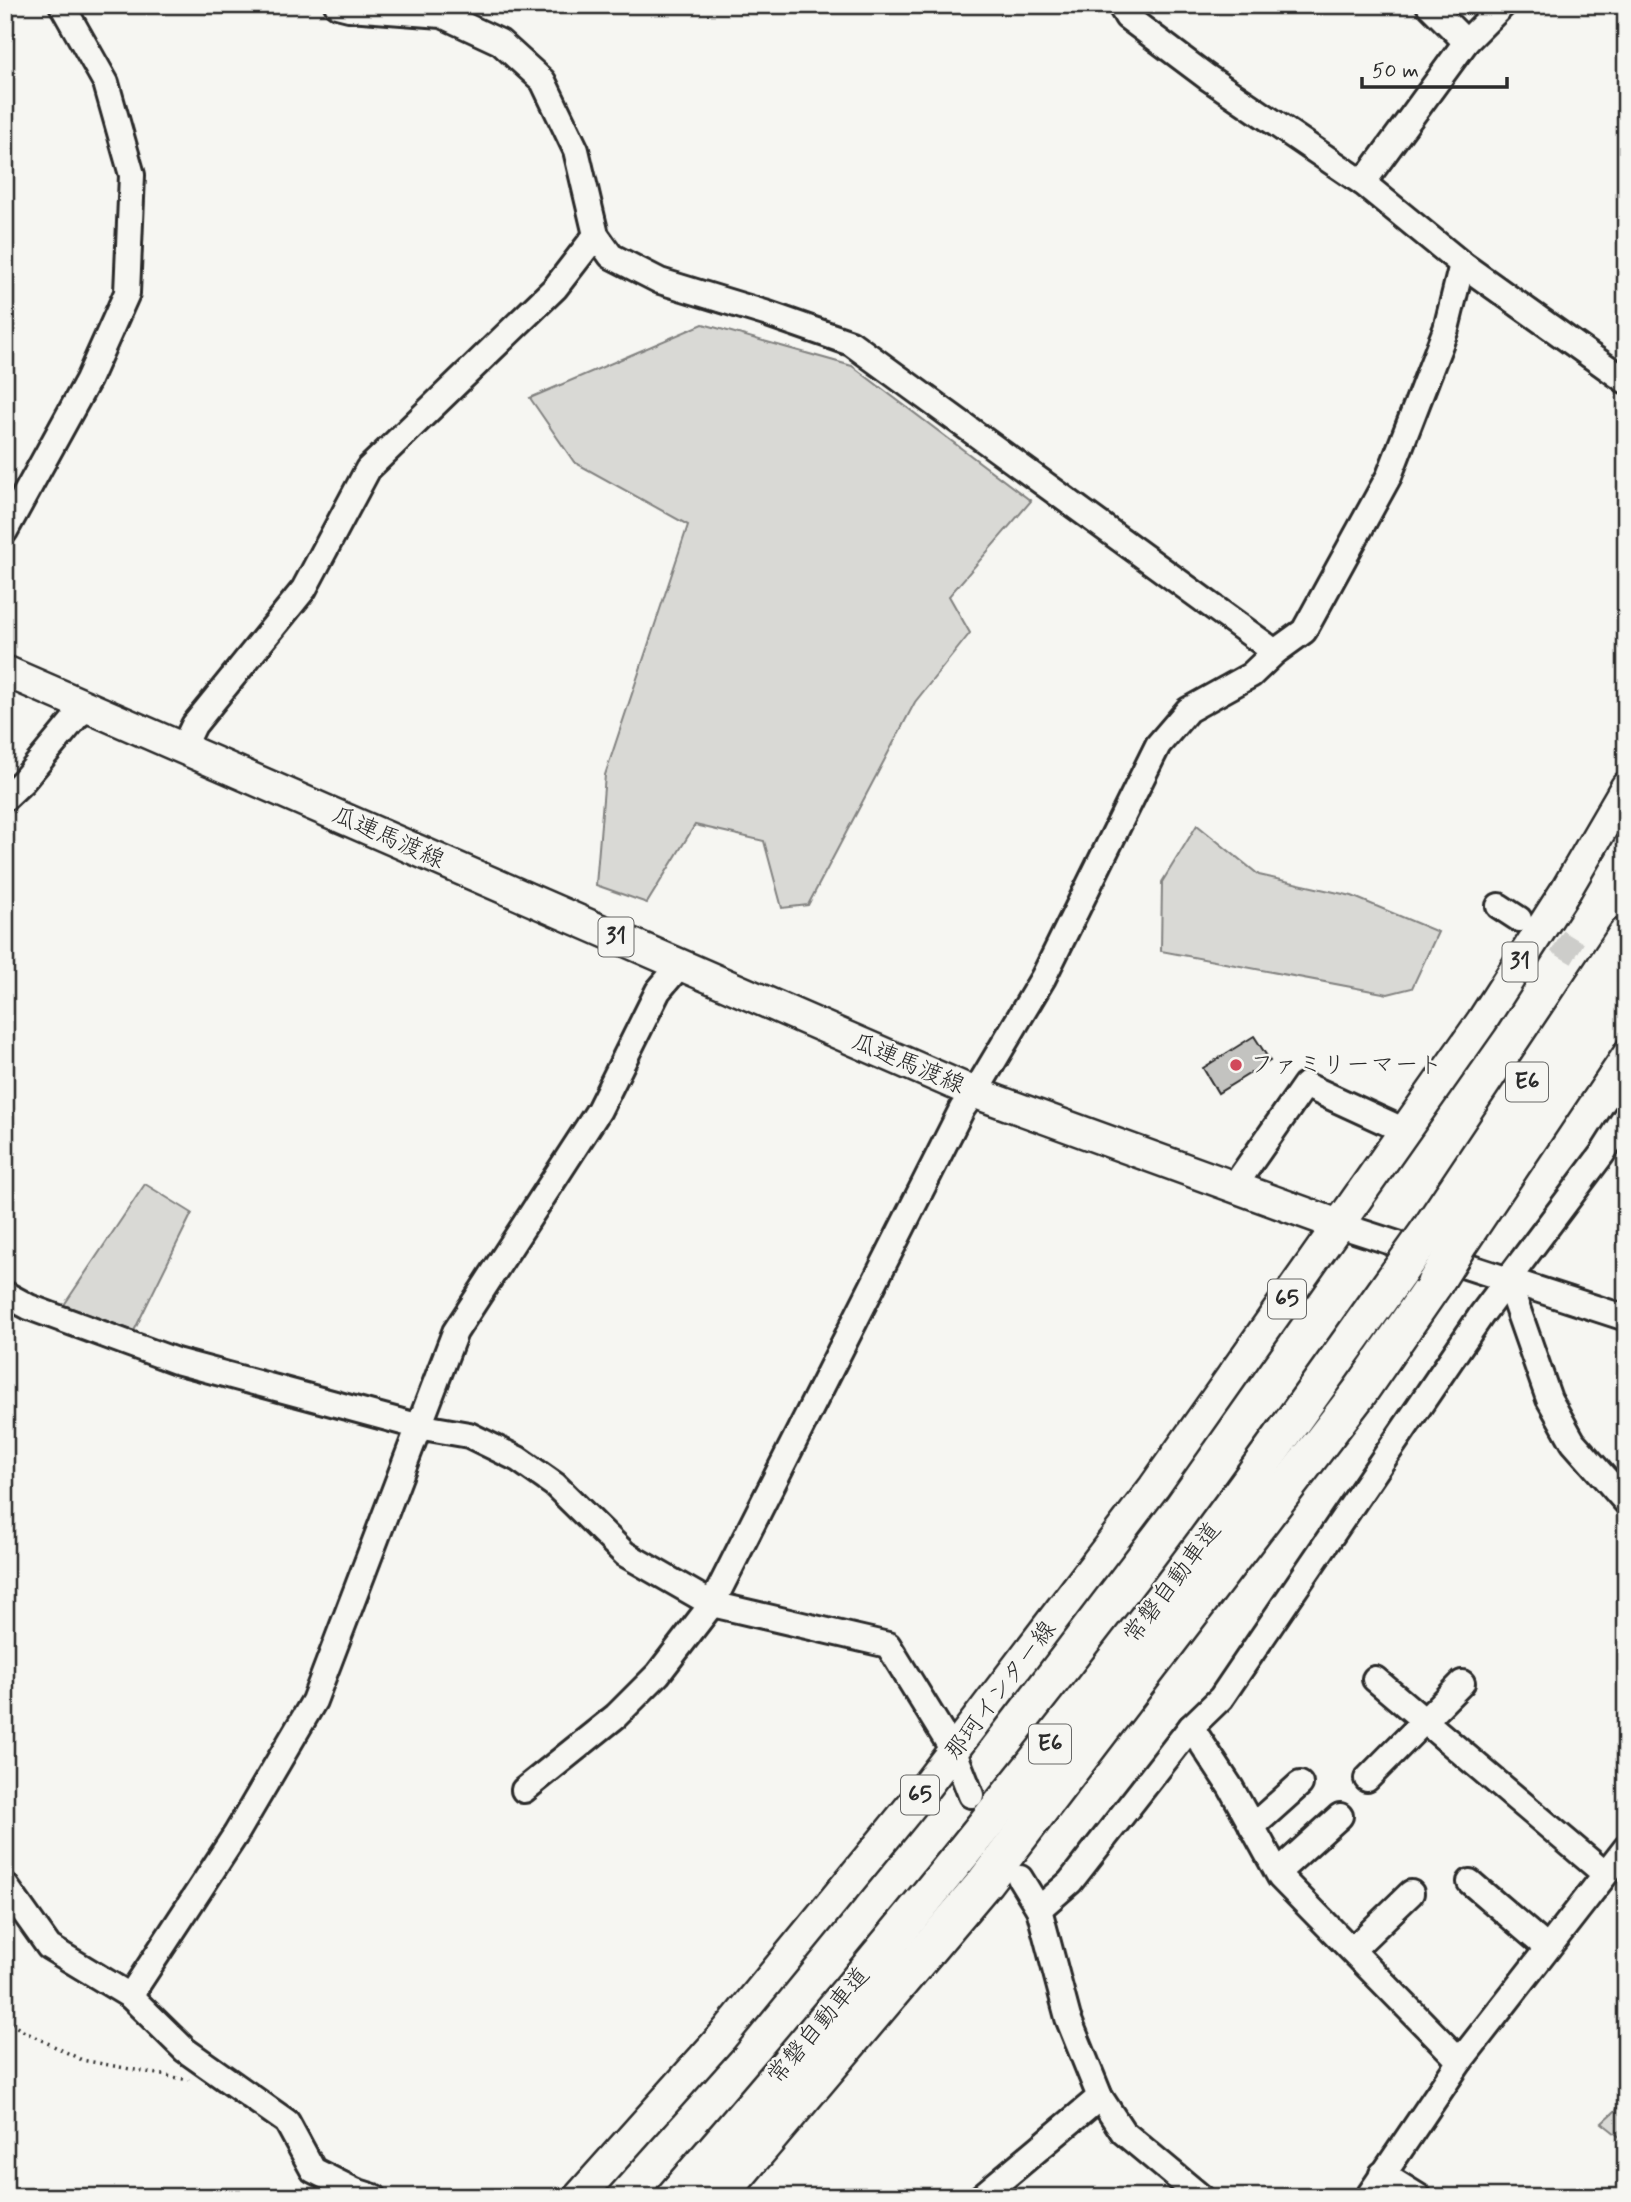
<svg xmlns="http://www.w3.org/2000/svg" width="1631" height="2202" font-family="Mynerve,'Klee One',sans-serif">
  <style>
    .green { fill: #d9d9d5; stroke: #828280; stroke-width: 2 }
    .building { fill: #c3c3c0; stroke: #2b2b2b; stroke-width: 2 }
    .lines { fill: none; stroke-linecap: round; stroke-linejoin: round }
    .minor-tunnel { stroke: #cdcdca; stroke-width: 24; stroke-dasharray: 24 12; stroke-linecap: butt }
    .minor-casing { stroke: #2b2b2b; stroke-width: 30 }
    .major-casing { stroke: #2b2b2b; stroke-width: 35 }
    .highway-casing { stroke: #2b2b2b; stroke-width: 40 }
    .path { stroke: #2b2b2b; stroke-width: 3.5; stroke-dasharray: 2 5; stroke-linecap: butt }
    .minor { stroke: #f6f6f2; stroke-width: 24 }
    .major { stroke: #f6f6f2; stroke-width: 30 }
    .highway { stroke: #f6f6f2; stroke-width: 35 }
    .highway-bridge-casing { stroke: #2b2b2b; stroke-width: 40; stroke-linecap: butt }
    .highway-bridge { stroke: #f6f6f2; stroke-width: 35 }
    .poi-dot { fill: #d1495b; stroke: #f6f6f2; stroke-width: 2.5 }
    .labels { text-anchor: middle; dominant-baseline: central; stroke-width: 5; stroke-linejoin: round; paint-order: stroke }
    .shield { fill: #f6f6f2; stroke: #686867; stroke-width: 2 }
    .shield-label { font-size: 23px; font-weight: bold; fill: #2b2b2b }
    .street-label { font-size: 24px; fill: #2b2b2b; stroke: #f6f6f2 }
    .poi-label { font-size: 24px; fill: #2b2b2b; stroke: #f6f6f2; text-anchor: start }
  </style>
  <rect width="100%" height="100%" fill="#f6f6f2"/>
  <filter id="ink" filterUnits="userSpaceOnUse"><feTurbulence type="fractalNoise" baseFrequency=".0143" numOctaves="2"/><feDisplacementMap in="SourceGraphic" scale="14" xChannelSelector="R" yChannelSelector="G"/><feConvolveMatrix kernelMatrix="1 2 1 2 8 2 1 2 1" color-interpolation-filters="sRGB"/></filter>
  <g filter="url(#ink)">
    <g class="green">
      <path d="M703 324 852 366 1031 501 949 596 970 633 915 702 808 905 782 908 764 841 695 825 647 903 596 885 605 775 688 525 574 462 530 398Z"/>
      <path d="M1197 825 1259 875 1352 896 1438 932 1412 988 1388 994 1161 951 1162 882Z"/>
      <path d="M145 1184 192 1213 134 1331 64 1305Z"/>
      <path d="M1626 2101V2142L1602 2123Z"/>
    </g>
    <path class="building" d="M1254 1036 1270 1061 1218 1093 1203 1068Z"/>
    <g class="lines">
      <path class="minor-tunnel" d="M1526 923 1626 982"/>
      <g class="minor-casing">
        <g id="minor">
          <path d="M337 5 349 8 442 15 500 42 543 81 576 150 596 235 611 256 660 281 765 313 851 343 1275 652"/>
          <path d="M1120 5 1127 17 1207 77 1363 183 1462 264 1626 381"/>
          <path d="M1429 5 1466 42"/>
          <path d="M1363 183 1466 42 1503 5"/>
          <path d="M5 531 88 380 127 293 132 175 106 83 62 5"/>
          <path d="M183 748 194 725 304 589 368 469 555 288 596 235"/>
          <path d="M5 798 23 781 77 716 88 708"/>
          <path d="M1499 906 1519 919"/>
          <path d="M1233 1188 1305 1085 1405 1131"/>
          <path d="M1339 1225 1626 1318"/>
          <path d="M1507 1279 1549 1399 1573 1442 1626 1502"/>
          <path d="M5 1294 29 1307 176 1361 417 1426 469 1435 518 1459 555 1485 625 1554 712 1604 888 1645 954 1752 971 1795"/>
          <path d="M1375 1679 1604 1873"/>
          <path d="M1191 1727 1231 1788 1280 1877 1460 2061"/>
          <path d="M1367 1779 1462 1683"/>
          <path d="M524 1790 616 1716 658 1674 712 1604 962 1109 983 1079 1043 978 1158 745 1188 710 1251 675 1275 652 1304 631 1389 476 1446 329 1462 264"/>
          <path d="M1252 1827 1300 1784"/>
          <path d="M1278 1872 1340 1816"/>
          <path d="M1020 1878 1039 1909 1068 2018 1100 2097 1123 2132 1201 2197"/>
          <path d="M1470 1882 1547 1948"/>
          <path d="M5 1885 49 1947 130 1996 185 2050 287 2122 313 2170 355 2191 374 2197"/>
          <path d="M1039 1909 1070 1882 1191 1727 1221 1698 1482 1314 1602 1154 1626 1116"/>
          <path d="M1352 1950 1411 1893"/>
          <path d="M130 1996 236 1834 314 1701 455 1332 599 1110 658 991 680 965"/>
          <path d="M1382 2174 1419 2197"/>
          <path d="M981 2197 1100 2097"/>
          <path d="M1368 2197 1460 2061 1626 1848"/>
        </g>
      </g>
      <g class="major-casing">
        <g id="major">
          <path d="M5 671 973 1092 1339 1225"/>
          <path d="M579 2197 722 2037 911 1806 1154 1487 1482 1021 1566 890 1626 787"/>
        </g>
      </g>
      <g class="highway-casing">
        <g id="highway">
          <path d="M1429 1230 1626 935"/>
          <path d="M1460 1243 1626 995"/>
          <path d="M674 2197C841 2005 1002 1808 1156 1607 1240 1497 1319 1384 1399 1272"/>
          <path d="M719 2197 985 1882 1359 1393 1435 1283"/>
        </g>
      </g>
      <path class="path" d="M5 2019 21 2030 82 2060 189 2080"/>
      <use href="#minor" class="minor"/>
      <use href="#major" class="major"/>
      <use href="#highway" class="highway"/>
      <g class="highway-bridge-casing">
        <g id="highway-bridge">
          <path d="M1399 1272 1429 1230"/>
          <path d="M1435 1283 1460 1243"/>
        </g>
      </g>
      <use href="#highway-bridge" class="highway-bridge"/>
    </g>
  </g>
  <circle class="poi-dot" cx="1236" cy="1065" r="7"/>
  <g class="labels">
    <g class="shield">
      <rect x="598.5" y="917.5" width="35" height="39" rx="5"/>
      <rect x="1502.5" y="942.5" width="35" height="39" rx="5"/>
      <rect x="1506" y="1062.5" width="42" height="39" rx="5"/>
      <rect x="1268" y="1279.5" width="38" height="39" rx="5"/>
      <rect x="1029" y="1724.5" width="42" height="39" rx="5"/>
      <rect x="901" y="1775.5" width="38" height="39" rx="5"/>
    </g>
    <g class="shield-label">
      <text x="616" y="937">31</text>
      <text x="1520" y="962">31</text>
      <text x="1527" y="1082">E6</text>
      <text x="1287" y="1299">65</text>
      <text x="1050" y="1744">E6</text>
      <text x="920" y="1795">65</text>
    </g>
    <g class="street-label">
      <text transform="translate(388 838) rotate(24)">瓜連馬渡線</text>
      <text transform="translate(908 1064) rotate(23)">瓜連馬渡線</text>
      <text transform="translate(1173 1583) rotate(-53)">常磐自動車道</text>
      <text transform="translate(1001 1691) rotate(-53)">那珂インター線</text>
      <text transform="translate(819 2026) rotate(-50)">常磐自動車道</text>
    </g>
    <g class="poi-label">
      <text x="1250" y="1065">ファミリーマート</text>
    </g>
  </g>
  <rect width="1631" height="2202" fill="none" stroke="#f6f6f2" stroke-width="28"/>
  <rect x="14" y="14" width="1603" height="2174" fill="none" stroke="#2b2b2b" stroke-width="2.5" filter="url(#ink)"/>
  <path d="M1362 77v10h145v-10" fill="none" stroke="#2b2b2b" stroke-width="3.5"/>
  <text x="1372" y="77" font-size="21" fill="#2b2b2b" stroke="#f6f6f2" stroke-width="5" paint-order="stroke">50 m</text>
</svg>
